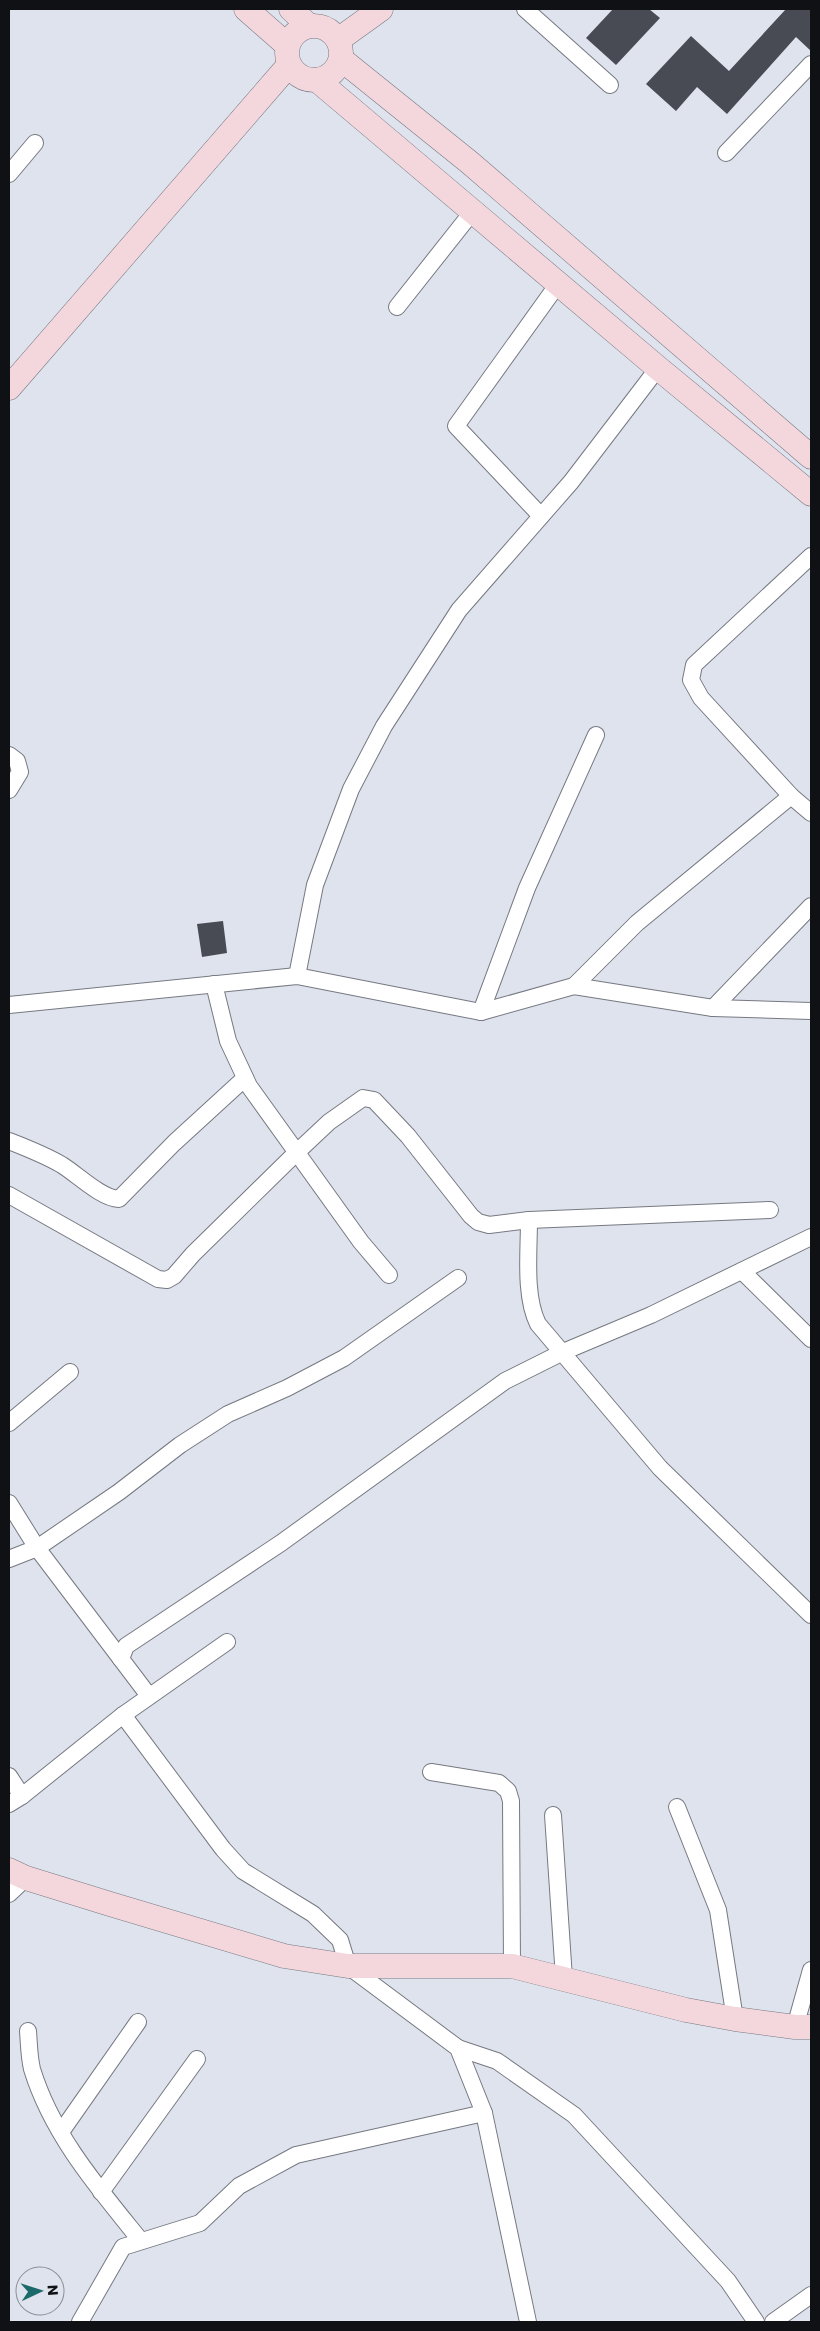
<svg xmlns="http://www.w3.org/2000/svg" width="820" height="2331" font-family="Poppins,sans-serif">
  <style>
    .building { fill: #484b53 }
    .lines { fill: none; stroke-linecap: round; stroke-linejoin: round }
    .street-casing { stroke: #767982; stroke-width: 18 }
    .secondary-casing { stroke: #767982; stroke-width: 25 }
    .street { stroke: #fff; stroke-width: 16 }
    .secondary { stroke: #f4d7dc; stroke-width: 24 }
  </style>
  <rect width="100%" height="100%" fill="#dfe3ed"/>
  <g class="building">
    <path d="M613 9H649L660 18 616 65 586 38Z"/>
    <path d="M786 9H811V51L796 37 727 114 697 87 676 111 646 84 691 36 729 71Z"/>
    <path d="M223 921 227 953 202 957 197 924Z"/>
  </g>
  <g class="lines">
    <g class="street-casing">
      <g id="street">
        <path d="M525 9 610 85"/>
        <path d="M726 153 811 64"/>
        <path d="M9 174 35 143"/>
        <path d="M397 307 473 211"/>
        <path d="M541 516 456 426 558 284"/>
        <path d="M811 556 694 665 691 680 701 698 791 796 811 813"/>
        <path d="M9 755 17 761 20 772 9 790"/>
        <path d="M297 976 315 885 351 789 384 726 459 610 571 482 658 368"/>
        <path d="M214 984 228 1041 249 1086 361 1242 389 1275"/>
        <path d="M574 986 637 923 791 796"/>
        <path d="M9 1005 297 976 481 1012 574 986 713 1008 811 1011"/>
        <path d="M713 1008 811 906"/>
        <path d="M481 1012 527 888 596 735"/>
        <path d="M9 1141C27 1148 45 1155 62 1165 78 1175 101 1198 119 1199L174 1143 245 1078"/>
        <path d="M9 1195 158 1279 167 1280 174 1276 193 1254 296 1153 329 1122 363 1098 374 1100 408 1136 471 1216 478 1222 489 1225 529 1220 770 1210"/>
        <path d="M529 1220C529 1252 524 1296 538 1324L660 1468 811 1615"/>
        <path d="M742 1271 811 1339"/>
        <path d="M9 1423 70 1372"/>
        <path d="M9 1503 37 1548 121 1659"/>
        <path d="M9 1559 37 1548 119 1492 180 1445 228 1414 287 1388 344 1358 458 1278"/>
        <path d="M149 1696 121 1659 126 1646 281 1543 505 1381 563 1352 651 1315 811 1237"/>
        <path d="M123 1715 223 1849 243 1871 313 1914 340 1940 348 1966 458 2048 484 2113 528 2322"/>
        <path d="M431 1772 499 1783 508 1791 511 1801 512 1966"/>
        <path d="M9 1776 22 1796"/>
        <path d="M9 1804 22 1796 123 1715 227 1642"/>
        <path d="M677 1807 718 1910 735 2019"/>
        <path d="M553 1815 564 1978"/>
        <path d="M9 1894 26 1878"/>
        <path d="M795 2027 811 1970"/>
        <path d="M28 2031C29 2043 29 2057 32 2069 52 2135 99 2189 141 2241"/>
        <path d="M458 2048 497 2061 574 2115 728 2281 756 2322"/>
        <path d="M61 2132 138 2022"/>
        <path d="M101 2192 197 2059"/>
        <path d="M80 2322 123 2247 200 2223 239 2186 296 2155 484 2113"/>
        <path d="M773 2322 811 2295"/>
      </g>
    </g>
    <g class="secondary-casing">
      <g id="secondary">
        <path d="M246 9 287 45"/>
        <path d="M291 9 309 26"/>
        <circle cx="314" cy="53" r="27"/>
        <path d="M338 40 381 9"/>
        <path d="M341 59 469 162 811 457"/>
        <path d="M317 80 658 368 811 494"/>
        <path d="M9 388 289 65"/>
        <path d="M9 1870 26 1878 110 1904 284 1956 348 1966H512L686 2010 735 2019 795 2027H811"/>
      </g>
    </g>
    <use href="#street" class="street"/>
    <use href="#secondary" class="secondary"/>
  </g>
  <rect width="820" height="2331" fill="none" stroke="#0f1114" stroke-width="20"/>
  <g transform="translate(40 2291) rotate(86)"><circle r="24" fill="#dfe3ed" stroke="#8c8f96"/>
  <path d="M0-4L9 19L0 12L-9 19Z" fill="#1c696b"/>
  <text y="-8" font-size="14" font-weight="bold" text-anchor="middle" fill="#0f1114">N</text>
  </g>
</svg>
